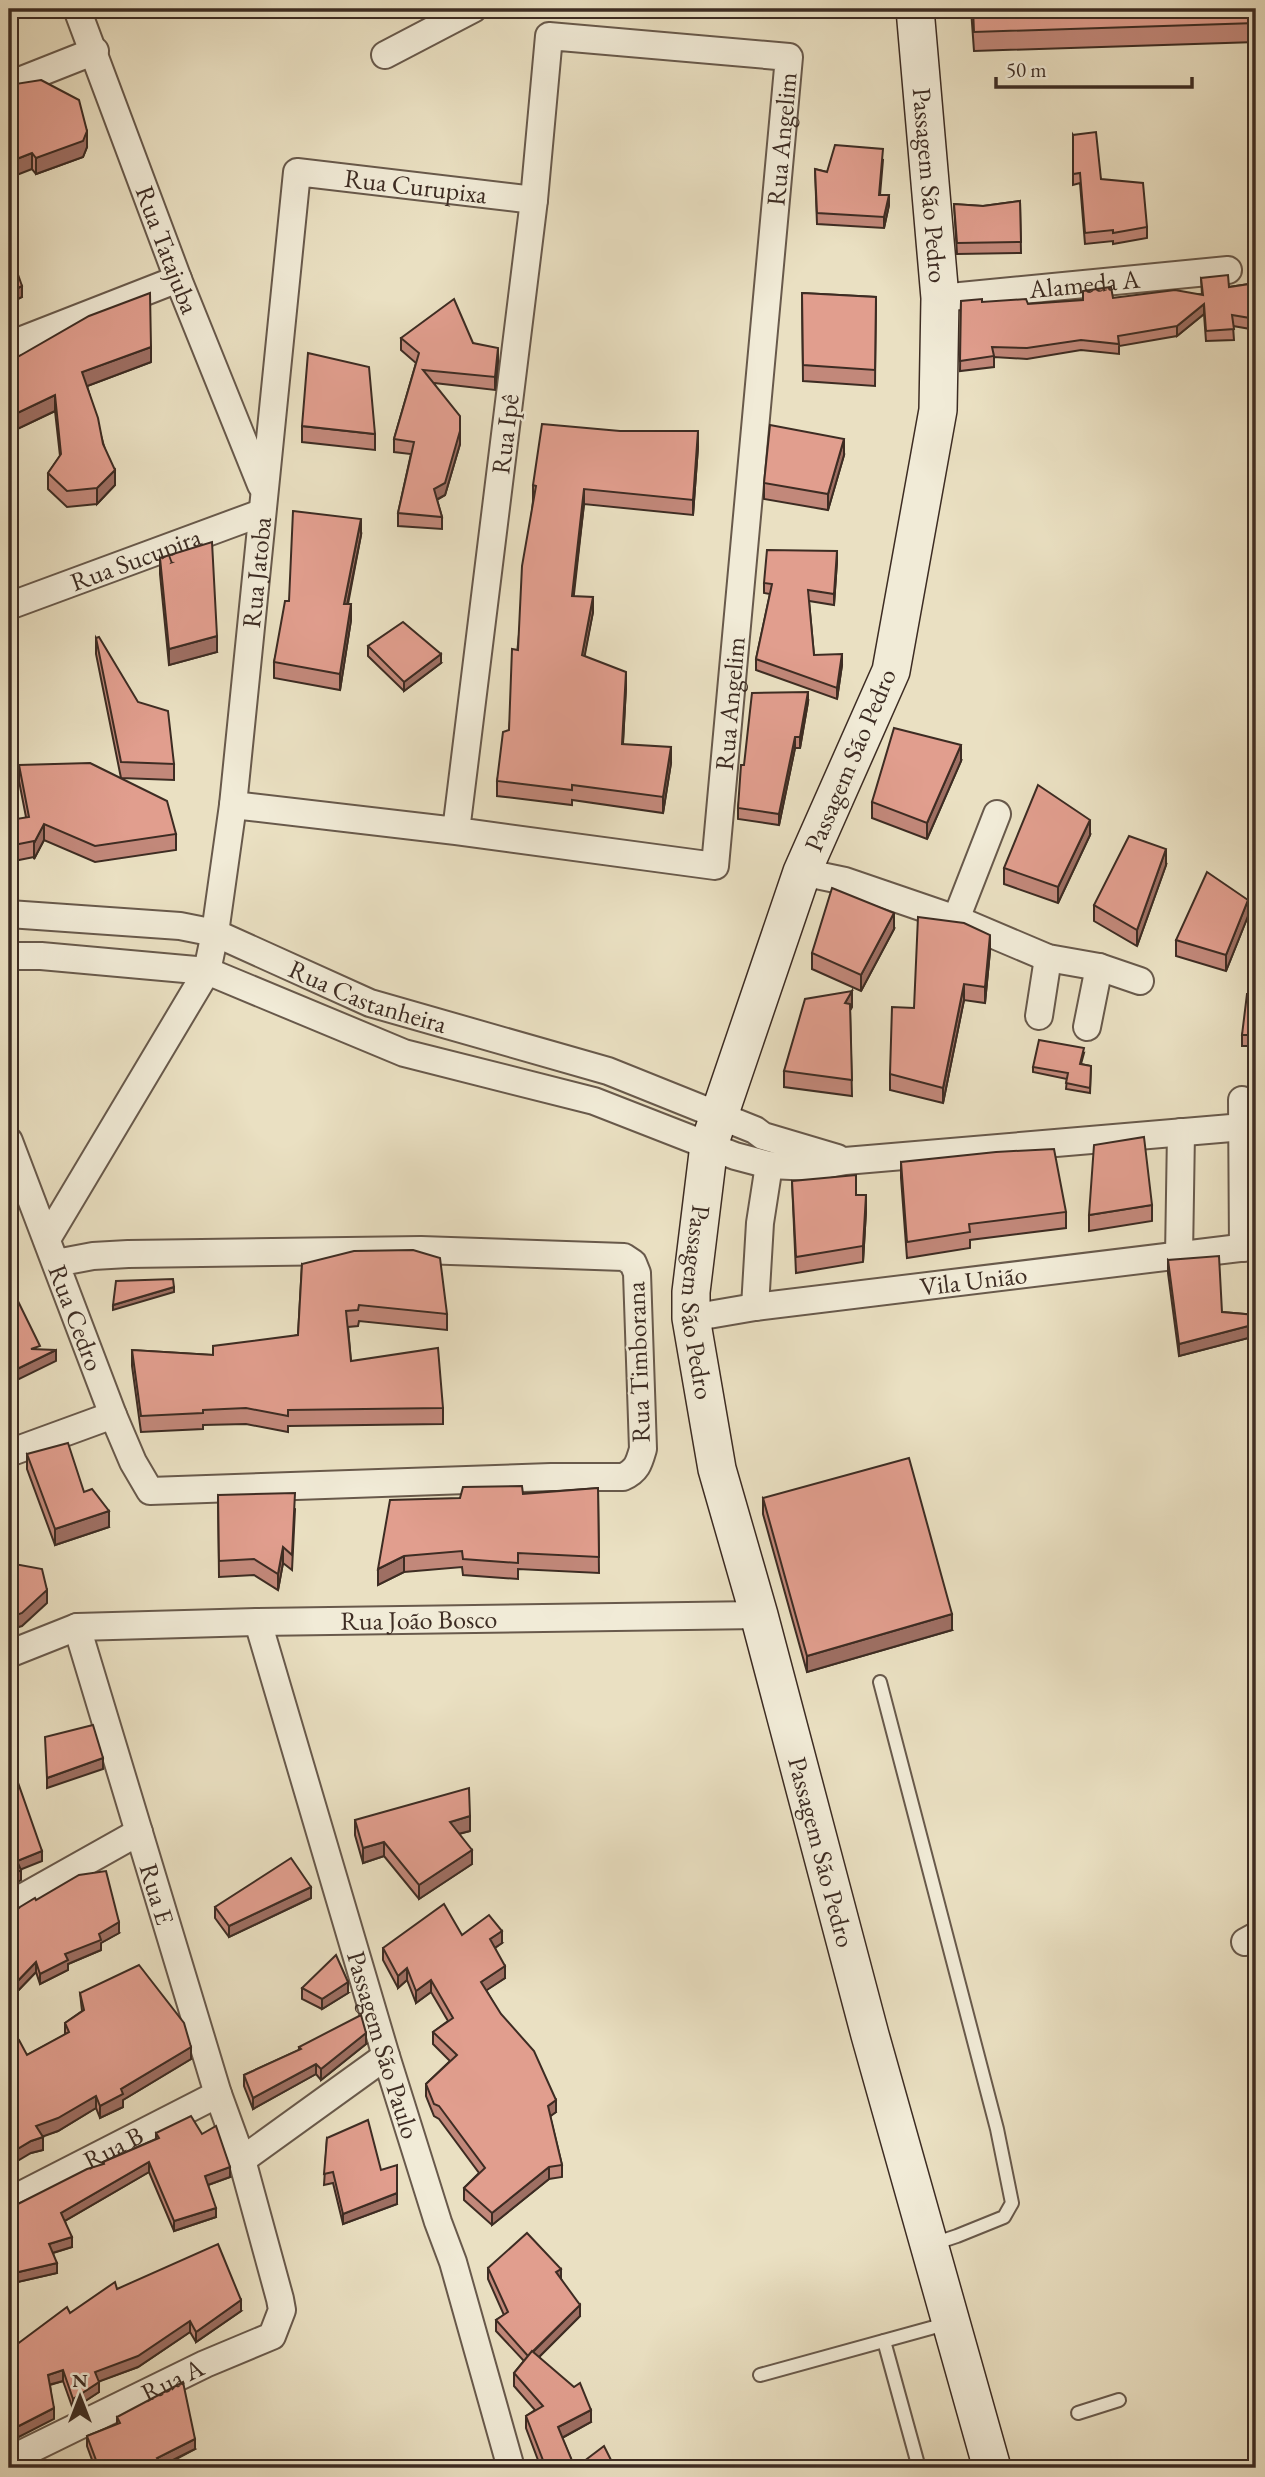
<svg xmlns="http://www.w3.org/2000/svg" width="1265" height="2477" font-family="'EB Garamond',serif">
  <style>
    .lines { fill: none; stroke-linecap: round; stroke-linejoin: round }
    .lane-casing { stroke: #68594b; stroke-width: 16 }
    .street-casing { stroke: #68594b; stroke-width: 30 }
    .secondary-casing { stroke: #3d2c23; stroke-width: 40 }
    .lane { stroke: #f1ebd7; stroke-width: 12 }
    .street { stroke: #f1ebd7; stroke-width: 26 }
    .secondary { stroke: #f1ebd7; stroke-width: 37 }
    .wall { fill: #c2887a; stroke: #3d2c23; stroke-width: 2 }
    .shaded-wall { fill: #9e6f63; stroke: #3d2c23; stroke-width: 2 }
    .building { fill: #e19e8e; stroke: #3d2c23; stroke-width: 2 }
    .labels { text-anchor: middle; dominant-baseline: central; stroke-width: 5; stroke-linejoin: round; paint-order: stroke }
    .street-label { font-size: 26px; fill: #3d2c23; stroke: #f1ebd7 }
  </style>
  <rect width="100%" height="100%" fill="#eae0c2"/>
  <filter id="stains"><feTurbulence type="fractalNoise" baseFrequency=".00286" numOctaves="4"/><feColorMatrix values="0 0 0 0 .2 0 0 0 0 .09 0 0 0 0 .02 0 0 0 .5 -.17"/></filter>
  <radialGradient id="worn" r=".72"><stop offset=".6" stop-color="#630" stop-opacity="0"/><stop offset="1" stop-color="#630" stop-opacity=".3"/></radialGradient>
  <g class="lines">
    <g class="lane-casing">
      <g id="lane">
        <path d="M880 1682 997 2129 1012 2203 1004 2217 957 2236 933 2244"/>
        <path d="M884 2341 919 2468"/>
        <path d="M760 2375 949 2323"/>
        <path d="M1078 2413 1119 2400"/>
      </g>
    </g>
    <g class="street-casing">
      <g id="street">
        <path id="s1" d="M77 9 178 279 261 485"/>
        <path d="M385 55 473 9"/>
        <path d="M9 85 95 51"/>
        <path id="s2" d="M940 298 1228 270"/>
        <path d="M9 345 178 279"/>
        <path id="s3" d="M9 606 261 513"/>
        <path id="s4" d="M233 805 456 831 715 866 789 57 549 36 534 200 456 831"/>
        <path d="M802 872 845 881 956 919 1048 958 1099 967 1140 981"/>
        <path id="s5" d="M9 914 180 926 215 933 370 1003 608 1071 755 1130 763 1136 837 1158"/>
        <path d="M956 919 997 814"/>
        <path d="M9 956H41L207 971 404 1053 594 1101 735 1156 769 1165 813 1167 845 1161 1243 1127"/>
        <path d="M1039 1016 1048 958"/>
        <path d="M1087 1027 1099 967"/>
        <path d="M1242 1100 1243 1248"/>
        <path id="s6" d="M9 1141 113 1415 133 1462 150 1491 551 1477H623C637 1471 639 1463 643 1449L637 1273 633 1263 624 1257 421 1250 128 1254 93 1256 56 1263"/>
        <path id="s7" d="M47 1239 207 971 215 933 233 805 297 172 534 200"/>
        <path d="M1179 1256 1181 1132"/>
        <path d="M755 1307 760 1223 769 1165"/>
        <path id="s8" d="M691 1318 755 1307 1256 1246"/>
        <path d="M9 1453 113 1415"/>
        <path id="s9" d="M258 1622 386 2056 438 2222 453 2262 511 2468"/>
        <path id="s10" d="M9 1654 77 1627 258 1622 759 1615"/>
        <path d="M9 1905 139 1832"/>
        <path d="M1245 1942 1256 1936"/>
        <path d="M242 2160 386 2056"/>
        <path id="s11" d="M9 2201 218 2094"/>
        <path id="s12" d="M9 2460 205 2364 272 2336 282 2310 280 2299 242 2160 218 2094 77 1627"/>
      </g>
    </g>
    <g class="secondary-casing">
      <g id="secondary">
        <path id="s13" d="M915 9 940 298 938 410 891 671 802 872 709 1145 691 1292V1318L717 1469 759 1615 870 2035 992 2468"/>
      </g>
    </g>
    <use href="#lane" class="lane"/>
    <use href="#street" class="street"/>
    <use href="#secondary" class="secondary"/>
  </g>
  <g class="wall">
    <path d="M971 9H1256V42L974 51Z"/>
    <path d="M9 85 87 147 83 157 36 174 32 169Z"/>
    <path d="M1073 135 1101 179 1147 227V238L1113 244V241L1085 244 1080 183 1073 185Z"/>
    <path d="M883 160 880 195 889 205 884 228 817 224 815 169 827 172Z"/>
    <path d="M1020 201 1021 253 957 254 954 204 983 206Z"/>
    <path d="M9 249 22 297 12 302 9 297Z"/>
    <path d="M1201 278 1229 287 1256 283V330L1233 326 1234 340 1206 341 1204 314 1177 336 1119 346V354L1081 350 1027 359 994 357V367L960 371 961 301 1028 304 1113 298 1202 294Z"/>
    <path d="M802 293 876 297 875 386 803 381Z"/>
    <path d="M401 338 473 343 498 361 495 390 434 383 460 444 445 495 437 500 442 517V529L398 526V513L411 454 394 452V439L416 363 401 350Z"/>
    <path d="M9 362H151L87 386 115 485 97 504 67 507 48 489V473L60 456 55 411 9 433Z"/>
    <path d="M302 426 375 434V450L302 442Z"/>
    <path d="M698 447 693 515 584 504 573 596 593 612 584 656 626 687 623 744 671 763 663 813 572 800V805L497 796V781L509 730 533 501V485Z"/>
    <path d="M844 455 828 510 764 499V483Z"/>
    <path d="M361 535 348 604 351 620 340 690 274 678V662L289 601Z"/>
    <path d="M160 558 217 652 169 665 160 574Z"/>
    <path d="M837 561 834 605 809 601 814 655 842 665 837 699 756 670V659L770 594 764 593V583Z"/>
    <path d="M96 638 174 764V780L121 778 96 654Z"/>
    <path d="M368 646 441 663 404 691 368 656Z"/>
    <path d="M808 702 800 748H795L779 825 738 819V808L744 765Z"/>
    <path d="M961 761 927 839 872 818V802Z"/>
    <path d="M19 765 176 834V850L95 862 44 840 34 859V857L9 862V831L26 817 19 781Z"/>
    <path d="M1090 835 1058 903 1004 884V868Z"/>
    <path d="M1166 865 1137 946 1094 921V905Z"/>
    <path d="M1248 916 1226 971 1176 956V940Z"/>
    <path d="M894 929 861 991 812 969V953Z"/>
    <path d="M990 951 985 1003 964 1000 943 1103 890 1090V1074Z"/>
    <path d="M1256 994V1046H1242V1035Z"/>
    <path d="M852 1007 850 1010 852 1096 784 1087V1071Z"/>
    <path d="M1084 1053 1081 1064 1091 1066 1090 1093 1066 1089 1067 1079 1033 1072V1067Z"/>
    <path d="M901 1162 1066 1212V1228L970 1240V1248L907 1258 901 1178Z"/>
    <path d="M792 1181 856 1195 866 1211 863 1262 796 1273Z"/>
    <path d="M1152 1205V1221L1089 1231V1215Z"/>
    <path d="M1168 1260 1222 1312 1256 1315V1336L1179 1356 1168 1273Z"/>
    <path d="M302 1264 447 1314V1330L359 1321 358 1326 348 1327 351 1361 443 1408V1424L288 1426V1432L246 1424 203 1425V1429L141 1432 132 1366V1350L213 1355 298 1335Z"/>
    <path d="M27 1454 84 1492 109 1527 55 1545 27 1469Z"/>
    <path d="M598 1488 599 1573 518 1569V1579L463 1575 462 1567 404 1572 378 1585V1569L460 1498Z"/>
    <path d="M218 1495 295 1509 292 1570 283 1563 278 1590 254 1575 219 1577Z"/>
    <path d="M763 1498 952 1630 807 1672 763 1514Z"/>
    <path d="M355 1820 470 1831 459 1834 472 1864 419 1899 384 1856 363 1863 355 1835Z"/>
    <path d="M311 1898 229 1937 215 1918V1907Z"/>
    <path d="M36 1900 119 1933 101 1943V1950L68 1964V1970L40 1984 36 1972 9 2000Z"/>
    <path d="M462 1935 502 1943 495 1948 505 1978 486 1990 556 2112 550 2116 562 2165V2177L549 2179 492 2225 464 2200V2188L479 2173 439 2119 434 2116 426 2096V2084L450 2061 433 2044V2032L448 2021 431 1992 416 2003 407 1980 398 1988 383 1960V1948Z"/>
    <path d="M302 1988 348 1993 322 2009 302 1999Z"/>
    <path d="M80 1993 191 2059 123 2100V2107L100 2118 96 2108 58 2131 42 2136 43 2150 31 2153 27 2055 65 2035V2023L82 2011Z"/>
    <path d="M366 2044 321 2080 316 2074 253 2109 244 2086V2075L299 2050V2047Z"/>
    <path d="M156 2133 230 2177 208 2185 216 2217 174 2231 149 2172 65 2221 72 2247 53 2253 57 2273 13 2283V2291L9 2294 16 2205 103 2164V2162L156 2139Z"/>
    <path d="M327 2138 381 2170 397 2204 343 2224 333 2183 324 2185Z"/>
    <path d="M488 2268 561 2279 580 2316 539 2357 591 2422 562 2438 575 2468H615H541L526 2428V2416L535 2410 514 2386V2373L524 2361 496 2331V2320L504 2315 488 2279Z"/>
    <path d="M117 2289 241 2311 196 2342 190 2332 138 2367 99 2381V2392L73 2409 63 2381 50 2385 54 2419 12 2357V2348L70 2313Z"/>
    <path d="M117 2417 195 2449 163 2466 165 2468H95L87 2446V2436L117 2424Z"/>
  </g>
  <g class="shaded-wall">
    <path d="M87 131V147L83 157 36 174V158Z"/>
    <path d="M32 153V169L9 178V162Z"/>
    <path d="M889 195V205L884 228V217Z"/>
    <path d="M22 286V297L12 302V291Z"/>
    <path d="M1204 304V314L1177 336V326Z"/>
    <path d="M151 347V362L82 388V372Z"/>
    <path d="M498 348V361L495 390V377Z"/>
    <path d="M55 395V411L9 433V417Z"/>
    <path d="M460 416V444L445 495 434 501V489Z"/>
    <path d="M698 431V447L693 515V500Z"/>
    <path d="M844 439V455L828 510V494Z"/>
    <path d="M115 470V485L97 504V488Z"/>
    <path d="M584 489V504L572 612V596Z"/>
    <path d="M361 519V535L344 620V604Z"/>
    <path d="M837 551V561L834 605V594Z"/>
    <path d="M593 597V612L582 670V655Z"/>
    <path d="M351 604V620L340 690V674Z"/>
    <path d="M217 636V652L169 665V649Z"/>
    <path d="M15 650V666L9 669V653Z"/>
    <path d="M441 654V663L404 691V682Z"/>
    <path d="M842 654V665L837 699V688Z"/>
    <path d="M626 672V687L622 759V744Z"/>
    <path d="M808 692V702L800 748V737Z"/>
    <path d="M795 737V748L779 825V814Z"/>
    <path d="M961 745V761L927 839V823Z"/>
    <path d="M671 747V763L663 813V797Z"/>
    <path d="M1090 820V835L1058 903V887Z"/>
    <path d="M44 824V840L34 859V843Z"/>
    <path d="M1166 849V865L1137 946V930Z"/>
    <path d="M1248 900V916L1226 971V955Z"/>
    <path d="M894 913V929L861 991V975Z"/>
    <path d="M990 935V951L985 1003V987Z"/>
    <path d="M964 984V1000L943 1103V1088Z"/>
    <path d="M852 991V1007L845 1019V1003Z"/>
    <path d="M866 1195V1211L863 1262V1246Z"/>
    <path d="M174 1287V1292L113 1310V1305Z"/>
    <path d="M1256 1324V1336L1179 1356V1344Z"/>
    <path d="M56 1350V1361L9 1384V1373Z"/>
    <path d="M109 1511V1527L55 1545V1529Z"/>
    <path d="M283 1547V1563L278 1590V1574Z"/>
    <path d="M404 1556V1572L378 1585V1569Z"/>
    <path d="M47 1590V1603L22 1626 9 1630V1618Z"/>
    <path d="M952 1614V1630L807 1672V1656Z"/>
    <path d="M103 1758V1769L47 1788V1778Z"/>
    <path d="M470 1816V1831L450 1836V1822Z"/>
    <path d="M384 1842V1856L363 1863V1848Z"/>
    <path d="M472 1850V1864L419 1899V1885Z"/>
    <path d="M42 1851V1861L17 1871V1861Z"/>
    <path d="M21 1870V1880L9 1887V1877Z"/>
    <path d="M311 1887V1898L229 1937V1926Z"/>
    <path d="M119 1922V1933L101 1943V1950L68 1964V1970L40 1984V1974L65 1954Z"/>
    <path d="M502 1931V1943L490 1951V1939Z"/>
    <path d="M36 1962V1972L9 2000V1990Z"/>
    <path d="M505 1966V1978L481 1994V1982Z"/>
    <path d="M407 1968V1980L398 1988V1976Z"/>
    <path d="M431 1980V1992L416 2003V1991Z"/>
    <path d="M348 1982V1993L322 2009V1999Z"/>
    <path d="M366 2033V2044L321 2080V2069Z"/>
    <path d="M191 2047V2059L123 2100V2107L100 2118V2106L121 2089Z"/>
    <path d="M316 2064V2074L253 2109V2098Z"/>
    <path d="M96 2096V2108L58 2131 36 2139V2126Z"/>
    <path d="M556 2100V2112L548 2118V2106Z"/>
    <path d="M43 2137V2150L31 2153 9 2166V2154L31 2141Z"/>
    <path d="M149 2162V2172L61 2223V2213Z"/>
    <path d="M230 2167V2177L205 2186V2176Z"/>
    <path d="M549 2167V2179L492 2225V2213Z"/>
    <path d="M397 2193V2204L343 2224V2214Z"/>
    <path d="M216 2208V2217L174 2231V2221Z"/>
    <path d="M72 2237V2247L49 2254V2244Z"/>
    <path d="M57 2263V2273L13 2283V2291L9 2294 10 2274Z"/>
    <path d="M561 2269V2280L556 2272Z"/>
    <path d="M241 2300V2311L196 2342V2332Z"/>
    <path d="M580 2305V2316L529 2367V2356Z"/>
    <path d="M190 2321V2332L138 2367 95 2383V2372Z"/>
    <path d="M63 2370V2381L48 2385V2375Z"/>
    <path d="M99 2382V2392L73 2409V2399Z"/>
    <path d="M54 2408V2419L9 2442V2431Z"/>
    <path d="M591 2410V2422L558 2440V2427Z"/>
    <path d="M195 2439V2449L157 2468V2458Z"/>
  </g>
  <g class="building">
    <path d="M973 9H1256V23L974 32Z"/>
    <path d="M41 80 79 100 87 131 83 141 36 158 32 153 9 162V85Z"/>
    <path d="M1096 132 1101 179 1143 183 1147 227 1113 233V230L1085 233 1080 173 1073 174V135Z"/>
    <path d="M835 145 883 149 879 195H889L884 217 817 213 815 169 827 172Z"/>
    <path d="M1020 201 1021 242 957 243 954 204 983 206Z"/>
    <path d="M9 249 22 286 12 291 9 286Z"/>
    <path d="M1228 275 1229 287 1256 283V319L1232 315 1234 329 1206 331 1204 304 1177 326 1118 336 1119 344 1081 340 1027 348 992 347 994 356 960 361 961 301 982 299V302L1026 299 1028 304 1083 300V291L1111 287 1113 298 1175 290 1203 295 1201 278Z"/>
    <path d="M150 293 151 347 82 372 98 418 103 444 115 470 97 488 67 491 48 473 61 454 55 395 9 417V362L89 316Z"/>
    <path d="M802 293 876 297 875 370 803 365Z"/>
    <path d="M454 299 473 343 498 348 495 377 423 370 460 416V431L445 483 434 489 442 517 398 513 414 442 394 439 419 353 401 338Z"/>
    <path d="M308 353 369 367 375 434 302 426Z"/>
    <path d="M542 424 620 431H698L693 500 584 489 572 596 593 597 582 655 626 672 622 744 671 747 663 797 572 785V790L497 781 503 732 509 730 512 649 518 650 522 566 536 486 533 485Z"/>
    <path d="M770 425 844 439 828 494 764 483Z"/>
    <path d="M293 511 361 519 344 604H351L340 674 274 662 285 601H289Z"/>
    <path d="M212 542 217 636 169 649 160 558Z"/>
    <path d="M767 550 837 551 834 594 808 590 814 655 842 654 837 688 756 659 772 584 764 583Z"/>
    <path d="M403 622 441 654 404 682 368 646Z"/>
    <path d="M99 637 138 702 168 711 174 764 121 762 96 638Z"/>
    <path d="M9 638 15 650 9 653Z"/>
    <path d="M808 692 800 737H795L779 814 738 808 741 765H744L752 693Z"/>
    <path d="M894 728 961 745 927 823 872 802Z"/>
    <path d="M90 763 167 801 176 834 95 846 44 824 34 843V841L9 846 10 820 29 817 19 765Z"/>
    <path d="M1038 785 1090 820 1058 887 1004 868Z"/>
    <path d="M1129 836 1166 849 1137 930 1094 905Z"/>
    <path d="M1207 872 1248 900 1226 955 1176 940Z"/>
    <path d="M832 888 894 913 861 975 812 953Z"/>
    <path d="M918 917 964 923 990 935 985 987 964 984 943 1088 890 1074 892 1007 914 1008Z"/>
    <path d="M852 991 845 1003 850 1004 852 1080 784 1071 805 999Z"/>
    <path d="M1247 994H1256V1035H1242Z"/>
    <path d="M1039 1040 1084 1048 1080 1064 1091 1066 1090 1088 1066 1083 1068 1073 1033 1067Z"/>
    <path d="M1144 1137 1152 1205 1089 1215 1094 1145Z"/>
    <path d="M1054 1149 1066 1212 969 1224 970 1232 907 1242 901 1162 996 1152Z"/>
    <path d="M856 1175V1195H866L863 1246 796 1257 792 1181Z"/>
    <path d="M413 1250 440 1258 447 1314 359 1305 358 1310 346 1311 351 1361 438 1348 443 1408 288 1410V1416L246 1408 203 1410V1413L141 1416 132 1350 213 1355V1346L298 1335 302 1264 354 1251Z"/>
    <path d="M1219 1256 1222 1312 1256 1315V1324L1179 1344 1168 1260Z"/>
    <path d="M173 1279 174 1287 113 1305 116 1281Z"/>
    <path d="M12 1289 40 1346 31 1349 56 1350 9 1373V1294Z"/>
    <path d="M68 1443 84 1492 92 1489 109 1511 55 1529 27 1454Z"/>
    <path d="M909 1458 952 1614 807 1656 763 1498Z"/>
    <path d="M522 1486 523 1494 598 1488 599 1557 518 1553V1563L463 1559 462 1551 404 1556 378 1569 390 1500 460 1498 463 1487Z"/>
    <path d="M295 1493 292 1555 283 1547 278 1574 254 1559 219 1561 218 1495Z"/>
    <path d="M9 1563 42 1569 47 1590 22 1613 9 1618Z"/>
    <path d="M93 1725 103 1758 47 1778 45 1737Z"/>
    <path d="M9 1757 42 1851 17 1861 21 1870 9 1877Z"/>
    <path d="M469 1788 470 1816 450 1822 472 1850 419 1885 384 1842 363 1848 355 1820Z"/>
    <path d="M291 1858 311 1887 229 1926 215 1907Z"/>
    <path d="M106 1871 119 1922 99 1934 101 1940 65 1954 68 1960 40 1974 36 1962 9 1990V1917L20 1907 35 1898 36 1900 79 1875Z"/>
    <path d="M444 1904 462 1935 489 1915 502 1931 490 1939 505 1966 481 1982 501 2014 534 2051 556 2100 548 2106 562 2165 549 2167 492 2213 464 2188 485 2168 439 2106 434 2104 426 2084 457 2055 433 2032 453 2018 431 1980 416 1991 407 1968 398 1976 383 1948Z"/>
    <path d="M336 1955 348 1982 322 1999 302 1988Z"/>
    <path d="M139 1965 184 2023 191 2047 121 2089 123 2094 100 2106 96 2096 58 2118 36 2126 43 2137 31 2141 9 2154V2044L19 2040 27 2055 69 2032 65 2023 84 2010 80 1993Z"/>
    <path d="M361 2015 366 2033 321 2069 316 2064 253 2098 244 2075 301 2049 299 2047Z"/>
    <path d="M191 2116 202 2134 216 2126 230 2167 205 2176 216 2208 174 2221 149 2162 61 2213 72 2237 49 2244 57 2263 10 2274 13 2281 9 2284V2207L16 2205 87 2169 104 2164 103 2162 159 2138 156 2133Z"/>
    <path d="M368 2120 381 2170 397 2165V2193L343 2214 333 2172 324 2174 327 2138Z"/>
    <path d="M527 2233 561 2269 556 2272 580 2305 528 2356 496 2320 508 2312 488 2268Z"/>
    <path d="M218 2244 241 2300 196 2332 190 2321 138 2356 95 2372 99 2382 73 2399 63 2370 48 2375 54 2408 9 2431V2358L17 2356 12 2348 67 2307 70 2313 115 2282 117 2289Z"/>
    <path d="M532 2351 574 2387 580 2383 591 2410 558 2427 575 2468 604 2446 615 2468H546L526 2416 543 2406 514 2373Z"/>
    <path d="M183 2382 195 2439 157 2458 165 2468H99L87 2436 120 2423 117 2417Z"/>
  </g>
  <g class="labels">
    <g class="street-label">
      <text stroke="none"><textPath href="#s4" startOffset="1216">Rua Angelim</textPath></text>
      <text stroke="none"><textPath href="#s7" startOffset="1236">Rua Curupixa</textPath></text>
      <text stroke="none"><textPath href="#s13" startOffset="177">Passagem São Pedro</textPath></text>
      <text stroke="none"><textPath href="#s1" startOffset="257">Rua Tatajuba</textPath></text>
      <text stroke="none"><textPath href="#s2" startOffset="145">Alameda A</textPath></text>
      <text transform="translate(505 434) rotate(-83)">Rua Ipê</text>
      <text stroke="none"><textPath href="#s3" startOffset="135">Rua Sucupira</textPath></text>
      <text stroke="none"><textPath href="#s7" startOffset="714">Rua Jatoba</textPath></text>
      <text stroke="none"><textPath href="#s4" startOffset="649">Rua Angelim</textPath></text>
      <text transform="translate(850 760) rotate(-67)">Passagem São Pedro</text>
      <text stroke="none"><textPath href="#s5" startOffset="373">Rua Castanheira</textPath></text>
      <text stroke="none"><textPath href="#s8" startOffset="285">Vila União</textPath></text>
      <text stroke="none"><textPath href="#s13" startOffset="1334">Passagem São Pedro</textPath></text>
      <text stroke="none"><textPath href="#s6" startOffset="189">Rua Cedro</textPath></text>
      <text transform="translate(638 1362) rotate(-92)">Rua Timborana</text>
      <text stroke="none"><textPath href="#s10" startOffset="415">Rua João Bosco</textPath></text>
      <text stroke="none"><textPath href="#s13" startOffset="1900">Passagem São Pedro</textPath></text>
      <text transform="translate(157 1894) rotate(73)">Rua E</text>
      <text stroke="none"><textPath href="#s9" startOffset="441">Passagem São Paulo</textPath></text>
      <text stroke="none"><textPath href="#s11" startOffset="117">Rua B</textPath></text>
      <text stroke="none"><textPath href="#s12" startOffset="182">Rua A</textPath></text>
    </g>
  </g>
  <rect width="1265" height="2477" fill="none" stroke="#eae0c2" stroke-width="35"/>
  <rect x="10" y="10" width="1244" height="2456" fill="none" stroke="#3d2c23" stroke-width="3.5"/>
  <rect x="18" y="18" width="1230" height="2442" fill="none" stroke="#3d2c23" stroke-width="2"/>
  <g transform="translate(80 2397)" stroke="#f1ebd7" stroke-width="5" paint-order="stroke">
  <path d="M0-5L12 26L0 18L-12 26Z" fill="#3d2c23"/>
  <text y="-10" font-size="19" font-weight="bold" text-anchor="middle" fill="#3d2c23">N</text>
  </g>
  <path d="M996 77v10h196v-10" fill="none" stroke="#3d2c23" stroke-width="3.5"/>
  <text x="1006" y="77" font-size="21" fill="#3d2c23" stroke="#f1ebd7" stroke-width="5" paint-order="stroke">50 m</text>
  <rect width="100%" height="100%" filter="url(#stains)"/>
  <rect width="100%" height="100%" fill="url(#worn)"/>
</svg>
